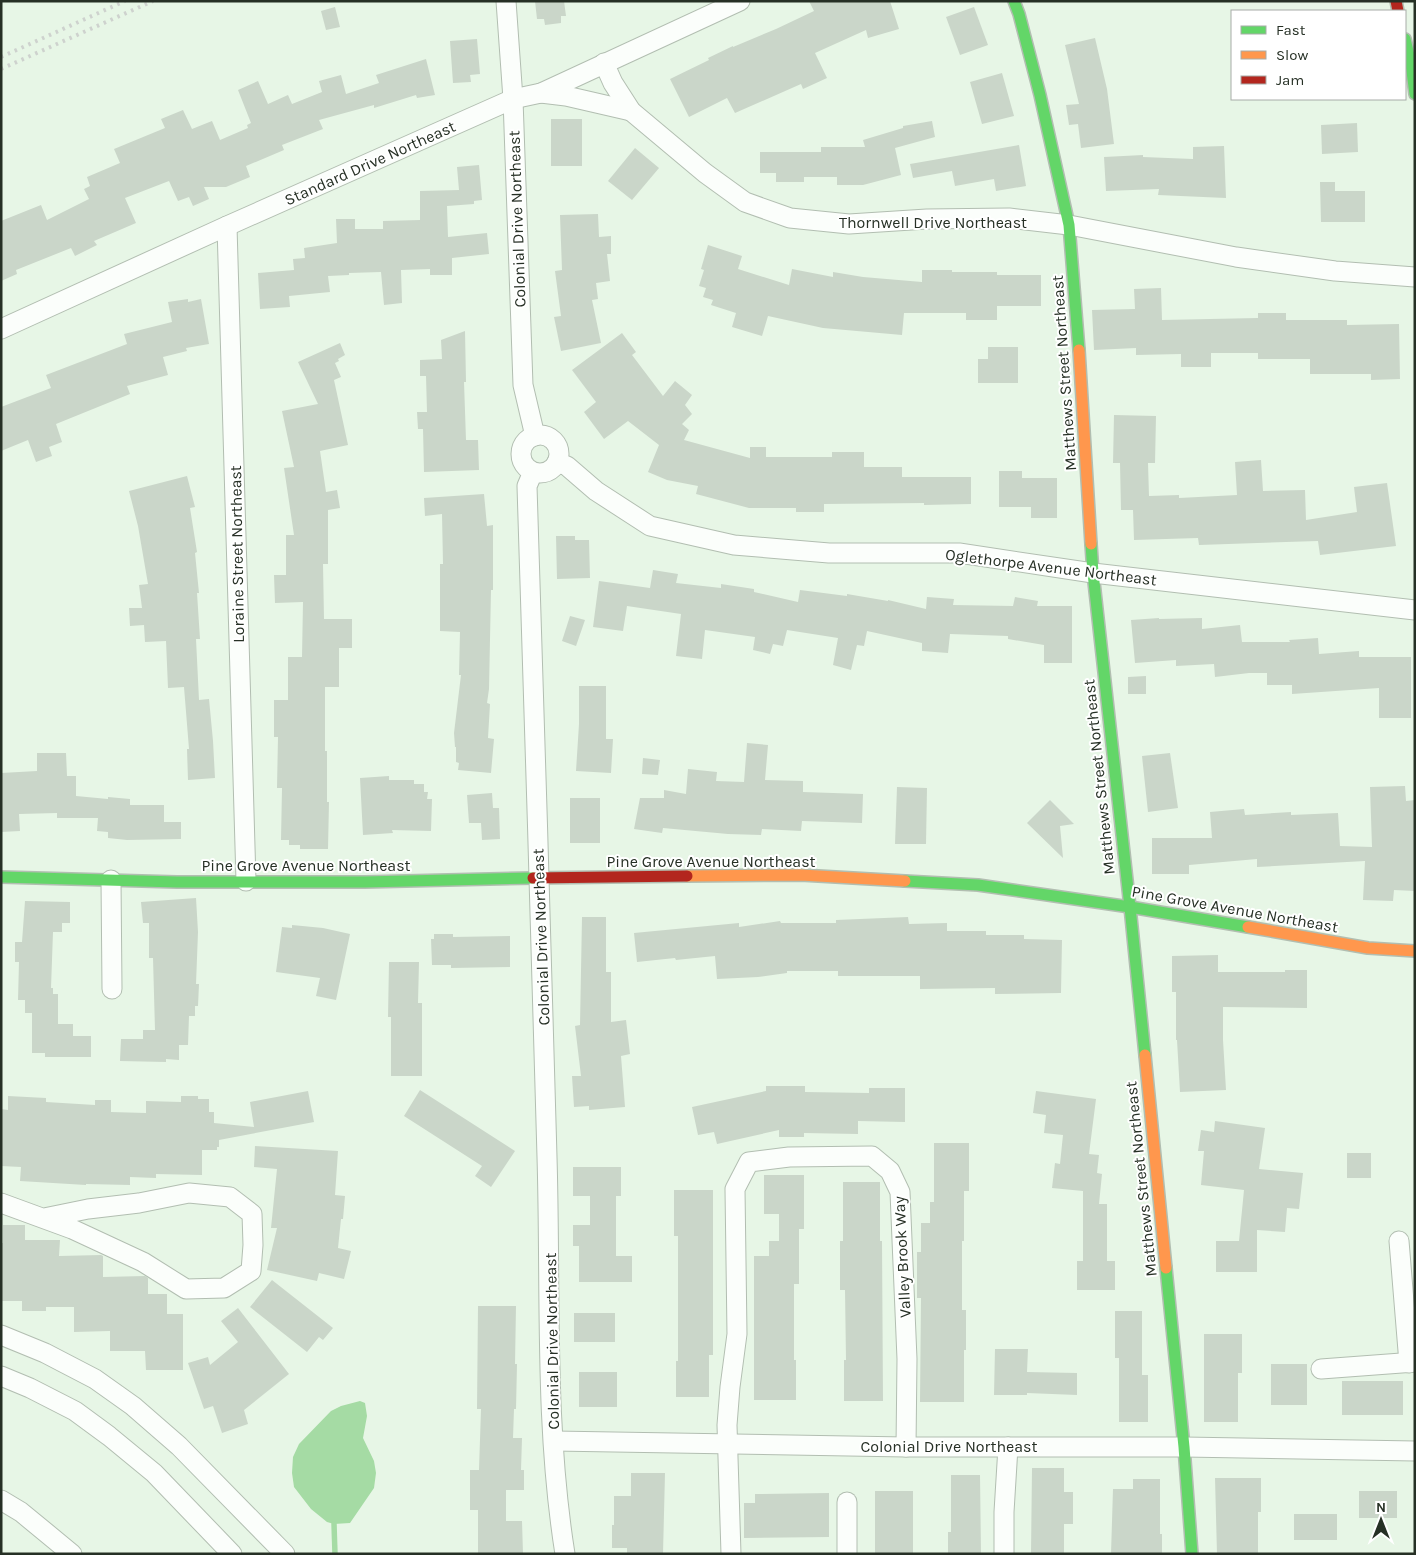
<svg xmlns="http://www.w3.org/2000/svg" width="1416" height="1555" font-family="Karla,sans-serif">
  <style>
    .water { fill: #a5dba4 }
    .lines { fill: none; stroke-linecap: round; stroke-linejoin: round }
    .stream { stroke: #a5dba4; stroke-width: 5.5 }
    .building { fill: #cad6c9 }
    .street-casing { stroke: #b2beb1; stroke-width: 21 }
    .fast-casing { stroke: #b2beb1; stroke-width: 14 }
    .slow-casing { stroke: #b2beb1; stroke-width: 14 }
    .jam-casing { stroke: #b2beb1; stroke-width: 14 }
    .street { stroke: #fbfefb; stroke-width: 19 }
    .fast { stroke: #63d668; stroke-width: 11 }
    .slow { stroke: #ff974d; stroke-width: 11 }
    .jam { stroke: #b3261e; stroke-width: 11 }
    .rail { stroke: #ced2ce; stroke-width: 4; stroke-dasharray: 2.5 5; stroke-linecap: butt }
    .labels { text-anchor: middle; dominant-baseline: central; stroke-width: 4; stroke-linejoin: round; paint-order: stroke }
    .street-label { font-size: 16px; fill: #263025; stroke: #fff }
  </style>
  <rect width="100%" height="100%" fill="#e7f6e6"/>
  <path class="water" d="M360 1401 365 1403 367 1416 363 1438 374 1461 376 1473 374 1488 350 1523 334 1524 327 1522 311 1509 294 1487 292 1473 293 1457 299 1444 331 1411 341 1406Z"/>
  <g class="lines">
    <path class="stream" d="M334 1524 335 1554"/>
  </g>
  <g class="building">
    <path d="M535 1H564L566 16H561V23L545 25 544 19H537Z"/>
    <path d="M809 1H890L899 29 868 38 866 30 815 53 827 78 803 89 801 84 735 113 727 98 689 117 670 79 709 60 708 58 733 46V47L776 29 814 11Z"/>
    <path d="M335 7 340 27 326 30 321 11Z"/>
    <path d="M974 7 988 45 960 55 946 17Z"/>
    <path d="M1095 38 1107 89 1114 144 1081 148 1078 124 1069 125 1066 105 1079 104 1065 45Z"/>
    <path d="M477 39 480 74 470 75 471 82 453 83 450 41Z"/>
    <path d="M426 59 435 95 417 98 416 95 374 108V105L319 120 323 129 282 145 284 150 246 166 250 177 226 187H204L209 199 193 206 189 197 178 201 169 181 125 198 136 223 94 241 97 245 75 256 71 248 16 270 17 274 1 281V221L41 205 47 220 89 199 84 189 90 186 87 177 120 163 114 149 165 128 161 119 183 110 192 129 212 121 220 140 248 128 247 125 251 123 238 90 258 81 268 104 288 95 292 104 322 92 319 81 341 75 346 94 379 83 376 75Z"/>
    <path d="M1002 73 1014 116 982 124 970 82Z"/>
    <rect x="551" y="119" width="31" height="47"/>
    <path d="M932 121 935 137 895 148 901 175 863 185H837V177H804V182H776V173H760V152H821V147H865L863 140 903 128V126Z"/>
    <path d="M1357 123 1358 152 1322 154 1321 125Z"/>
    <path d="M1019 145 1026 186 996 191 994 179 955 186 952 171 913 178 910 164Z"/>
    <path d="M1224 146 1226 198 1158 195 1159 189 1106 191 1104 157 1143 155V157L1193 159V147Z"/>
    <path d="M635 148 659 168 632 200 608 181Z"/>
    <path d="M479 165 482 200 474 201V204L447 206 448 237 487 233 489 254 452 258V275H430V269L401 270 402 303 384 305 381 272 349 273V275L328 276 330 292 289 296 290 307 260 309 258 273 294 270 293 259 305 258 304 248 337 243 336 219H355V229H383V221L420 220V191L459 190 457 167Z"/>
    <path d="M1320 182H1335V191H1365V222H1321Z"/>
    <path d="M598 214 599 237 611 236V254H607L610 281 596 283 598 299 592 300 601 343 561 351 554 317 561 316 555 271 562 270 560 215Z"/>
    <path d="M708 245 742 256 738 269 789 285 792 269 833 277V272L863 277 922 282V270H952V272H997V275H1041V306H997V320H966V313H904L902 335 823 328 768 316 762 336 732 327 736 313 711 305 713 300 703 297 706 288 699 286 704 270 701 269Z"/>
    <path d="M1161 288 1162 320 1258 318V313H1286V320H1347V325L1399 324 1400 379 1371 380V374H1310V359H1258V353H1211V367H1181V354L1136 355V348L1094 350 1092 310 1135 309 1134 289Z"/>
    <path d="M188 299V302L201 299 209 344 186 348 187 351 163 357 168 375 127 386 130 394 56 424 62 442 49 447 52 456 36 462 28 440 1 451V407L51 388 46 375 127 344 124 334 172 322 168 302Z"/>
    <path d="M465 331 466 382H464L466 440H478L479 470 424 472 423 429H418L417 412H427L426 376H420V360L442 359 441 340Z"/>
    <path d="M622 333 636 352 632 355 663 396 675 381 692 395 685 405 692 414 682 424 689 430 684 440 750 458V447H766V457H832V452H864V467H902V477H971V504L924 505V503L824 504V512H796V508H749L696 494 698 486 667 480 648 472 659 445 628 421 604 439 584 412 596 402 572 370Z"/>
    <path d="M340 343 345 355 338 359 339 361 335 363 341 377 334 380 348 445 320 451 326 492 337 490 340 508 328 510V564H323L324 619H352V648H339V687H325V751H327V802H329L328 849H300V845H289V840H281L282 788H277L278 737H274V700H288V657H302L303 602 275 603 274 575H286V535H294L284 468 294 467 282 411 318 404 298 362Z"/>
    <path d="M988 347H1018V383H978V359H988Z"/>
    <path d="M1114 415 1156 416 1155 463H1148L1149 496 1179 495V498L1237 495 1235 462 1261 460 1263 491 1305 490 1306 520 1357 512 1354 487 1387 483 1396 546 1320 555 1318 541 1199 545 1198 538 1134 540 1133 510H1121L1120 463H1113Z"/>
    <path d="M999 471H1022V478H1057V518H1031V507H999Z"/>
    <path d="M187 476 195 507 190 508 197 552 195 553 199 593H197L200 639H196L199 700 209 699 213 741 215 778 188 780 187 749H189L184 687 168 688 166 641 145 642 144 625 130 626 129 608H142L139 585 148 584 138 526 129 491Z"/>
    <path d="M484 494 487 526 493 525V590H491L489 689 487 703 490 704 488 738 494 739 491 773 458 770 459 763 456 762V747H455L454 733 461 675H459L460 632 440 631V564H443L442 514 425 516 424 498Z"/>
    <path d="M556 536H575V540H589L590 578 557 579Z"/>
    <path d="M653 570 678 574 676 583 721 588V584L754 589V592L798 602 800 590 847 596V594L888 601V600L926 609 927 597 954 599 953 605 1013 606 1015 597 1038 601 1037 606H1072V663H1044V645L1008 639V636L950 634 948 653 922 651V643L867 631 864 646 857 645 851 670 833 665 838 638 787 630 783 646 773 644 770 654 753 650 755 637 705 630 702 659 676 656 681 614 627 606 623 631 593 627 599 581 650 588Z"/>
    <path d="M570 616 585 620 576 646 562 641Z"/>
    <path d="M1159 618V619L1202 618V629L1240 625 1242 642H1290L1289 640 1318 638 1319 654 1359 651V657H1411V718H1379V688L1292 694V685H1267V673H1249L1215 677 1214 664 1176 666V660L1135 663 1131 620Z"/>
    <path d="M1146 676V694H1128V677Z"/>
    <path d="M579 686H606V739H613L611 773 576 771 579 724Z"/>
    <path d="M747 743 768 745 765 780 803 781V792L863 794 862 823 802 821 801 831 762 829 761 835 728 834 663 828 662 833 634 829 640 798H664V790L686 794 688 769 717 772 716 781 744 782Z"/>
    <path d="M37 753H66L67 776H76V796L108 799V797L130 799V805H164V822H181V839L127 840 108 838V832L97 831 98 818H57V813L19 814 20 831 1 832V773L37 771Z"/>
    <path d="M1170 753 1178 808 1148 812 1142 756Z"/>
    <path d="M643 758 660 760 658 775 642 774Z"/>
    <path d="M389 776V780H414V784H424V792H428L427 799H432L431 831 392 830 393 833 363 835 360 778Z"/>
    <path d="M1405 786 1406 801 1415 800V891L1394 890 1393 901 1363 900 1365 861 1257 867V859L1189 865V874H1152V838H1212L1210 812 1244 809 1245 815 1291 812V815L1338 813 1340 846 1372 847 1370 787Z"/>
    <path d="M897 787 927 788 926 844H895Z"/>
    <path d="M492 793 493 808H499L500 839 482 840 481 823H469L467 795Z"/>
    <rect x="570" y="798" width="30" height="45"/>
    <path d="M1050 800 1074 824 1060 826 1063 858 1027 823Z"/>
    <path d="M196 898 198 932 196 984H199L198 1006H195V1016H189L188 1045H179V1060L166 1059V1062L120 1061 121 1039H143V1030H155L153 958H149V923H143L141 902Z"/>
    <path d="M25 901 70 902V923H62V932H53L51 988H53V994H58V1024H73V1036H91V1057H45V1053H32V1013H25V1000H18L19 962H15V942H22Z"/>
    <path d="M582 917H606V972H611V1022L626 1020 630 1054 621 1056 625 1107 589 1110V1106L574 1107 572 1076H581L575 1026 580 1025Z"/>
    <path d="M908 917 909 924 947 923V931H986V935H1024V939L1062 940 1061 993 995 994V988L920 989V976H838V971H787V973L758 977 717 979 715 956 676 960 675 958 637 962 634 933 739 923V927L780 921 781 923H836V920Z"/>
    <path d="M292 925 323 928 350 934 336 1000 316 996 320 978 276 972 282 927 292 928Z"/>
    <path d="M434 934H453V937L510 936V967L451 968V965H432L431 939H434Z"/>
    <path d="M1218 955V972H1285V970H1307V1008L1223 1007V1040L1226 1090 1180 1092 1177 1040H1176V992H1172V956Z"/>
    <path d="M389 962H419L418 1003H422V1076H391V1017H388Z"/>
    <path d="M766 1086H805V1092L869 1093V1088H905V1122L858 1121V1134L804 1133V1137H779V1130L717 1144 714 1132 698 1135 692 1107 766 1091Z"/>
    <path d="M420 1090 515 1151 491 1187 475 1176 482 1166 404 1116Z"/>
    <path d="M308 1091 314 1122 219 1140V1147H217V1150H202V1175L156 1174V1178L130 1177V1185L86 1184V1185L20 1181 21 1167 1 1166V1109L8 1110V1096L46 1098V1102L95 1105V1100H111V1112L146 1113V1101L181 1102V1096H198V1099H209V1112H214V1123L254 1127 250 1102Z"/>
    <path d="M1036 1091 1096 1099 1089 1154 1099 1155 1097 1173 1102 1174 1099 1204H1107V1261H1115V1290H1077V1261H1083V1191L1052 1188 1055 1163 1060 1164 1063 1135 1044 1133 1046 1115 1033 1113Z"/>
    <path d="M1215 1121 1265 1128 1259 1169 1303 1173 1299 1209 1287 1208 1285 1232 1257 1230V1272H1216V1241H1239L1244 1190 1201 1185 1204 1151H1198L1201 1130 1214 1132Z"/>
    <path d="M934 1143H969V1191H964V1241H962V1310H966V1350H964V1402H920L921 1298H917V1252H921V1223H930V1202H934Z"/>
    <path d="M255 1146 338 1151 335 1195 345 1196 343 1219H341L338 1248 351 1251 344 1279 319 1273 317 1281 267 1270 277 1228H271L277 1169 254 1167Z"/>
    <rect x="1347" y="1153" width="24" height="25"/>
    <path d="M573 1167H621V1196H616V1256H632V1282H579V1246H573V1225H590V1196H573Z"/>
    <path d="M764 1175H804V1229H799V1284H794V1360H796V1400H754V1256H769V1241H779V1214H764Z"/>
    <path d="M843 1182H880V1241H882L883 1401H844V1360H846L845 1290H840V1241H843Z"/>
    <path d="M674 1190H713V1355H709V1397H676V1361H678V1236H674Z"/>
    <path d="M3 1225H25V1240H60L59 1256 101 1255 103 1256V1277L145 1276 148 1278V1294H167V1314H183V1370H146L145 1351H110V1331L74 1332V1307H46V1311H22V1301H1V1243H3Z"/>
    <path d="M272 1280 333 1328 323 1340 319 1337 307 1352 250 1307Z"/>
    <path d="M478 1306H516L515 1364H517L516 1409H514L513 1438H522L521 1470H524V1490H506V1521H522L523 1554H478V1510H470V1470H479L481 1409H477Z"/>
    <path d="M238 1308 289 1374 244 1410 248 1424 222 1433 213 1406 204 1409 188 1363 208 1357 210 1365 238 1342 221 1321Z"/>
    <path d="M1115 1311H1142V1375H1148V1422H1119V1358H1115Z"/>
    <rect x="574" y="1313" width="41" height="29"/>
    <path d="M1204 1334H1242V1373H1238V1422H1204Z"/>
    <path d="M995 1349H1028L1027 1372 1077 1373V1395L1027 1393V1395H994Z"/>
    <rect x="1271" y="1364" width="36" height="41"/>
    <rect x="579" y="1372" width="38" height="35"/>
    <rect x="1342" y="1381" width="61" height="34"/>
    <path d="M1032 1468H1064V1492H1073V1524H1064V1554H1031Z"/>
    <path d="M631 1473H665L663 1554H627V1548H612V1525H614V1496H631Z"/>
    <path d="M951 1475H980L981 1554H948V1532H951Z"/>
    <path d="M1215 1478H1261V1512H1258V1554H1217Z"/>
    <path d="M1133 1479H1160V1534H1162V1554H1111L1113 1489H1133Z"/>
    <rect x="875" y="1491" width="38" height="63"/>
    <rect x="1359" y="1491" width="38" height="27"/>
    <path d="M829 1493V1537L744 1538V1503H755V1494Z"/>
    <rect x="1294" y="1514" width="43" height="26"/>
  </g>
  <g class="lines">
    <g class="street-casing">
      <g id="street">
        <path d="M506 1 513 99 523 385 535 436"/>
        <path d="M604 63 613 83 631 111 705 173 745 202 790 218 849 224 927 219 1009 218 1069 225 1236 257 1335 271 1415 277"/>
        <path d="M541 93 566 96 631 111"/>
        <path d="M227 226 246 881"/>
        <path d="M1 329 227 226 513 99 541 93 740 1"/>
        <circle cx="540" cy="454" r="19"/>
        <path d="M557 462 567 466 596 491 650 526 734 545 829 553H959L1093 573 1415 610"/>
        <path d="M533 472 527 486C534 710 541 933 547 1157 551 1289 544 1423 565 1554"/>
        <path d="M111 880 112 989"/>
        <path d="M1 1203 72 1229 143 1262 186 1289 224 1288 251 1271 253 1245 252 1214 230 1197 189 1193 139 1203 88 1209 44 1218"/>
        <path d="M1399 1241 1409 1363"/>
        <path d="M1 1335 45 1353 95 1379 133 1406 179 1446 285 1554"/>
        <path d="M1321 1369 1415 1362"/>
        <path d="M1 1376 30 1388 75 1411 109 1436 154 1473 232 1554"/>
        <path d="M554 1441 906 1447H1184L1415 1451"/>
        <path d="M1 1500 21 1512 72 1554"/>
        <path d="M731 1554 727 1425 730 1387 737 1334 735 1189 749 1162 789 1157 872 1156 890 1171 900 1192 907 1359 906 1447"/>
        <path d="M847 1554V1502"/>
        <path d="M1004 1554V1512L1008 1447"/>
      </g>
    </g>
    <g class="fast-casing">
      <g id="fast">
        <path d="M1014 1 1019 14 1040 95 1069 225 1079 350"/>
        <path d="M1405 39 1411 64 1415 94"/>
        <path d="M1091 544 1093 573 1130 907 1145 1055"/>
        <path d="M1 877 177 882H365L533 878"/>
        <path d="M905 881 978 885 1130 907 1248 927"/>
        <path d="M1166 1268 1184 1447 1192 1554"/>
      </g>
    </g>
    <g class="slow-casing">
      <g id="slow">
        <path d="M1079 350 1091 544"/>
        <path d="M687 876 801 875 905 881"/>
        <path d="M1248 927 1368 948 1415 951"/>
        <path d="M1145 1055 1166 1268"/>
      </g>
    </g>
    <g class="jam-casing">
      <g id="jam">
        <path d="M1396 1 1398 11"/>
        <path d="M533 878 687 876"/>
      </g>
    </g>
    <use href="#street" class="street"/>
    <use href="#fast" class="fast"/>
    <use href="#slow" class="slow"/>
    <use href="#jam" class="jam"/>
    <g class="rail">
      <path d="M1 57 125 1"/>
      <path d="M1 69 153 1"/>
    </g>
  </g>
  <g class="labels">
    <g class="street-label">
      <text transform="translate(370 163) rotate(-24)">Standard Drive Northeast</text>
      <text transform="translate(517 219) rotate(-92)">Colonial Drive Northeast</text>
      <text x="933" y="222">Thornwell Drive Northeast</text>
      <text transform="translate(1064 373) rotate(-94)">Matthews Street Northeast</text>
      <text transform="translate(237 554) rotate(-91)">Loraine Street Northeast</text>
      <text transform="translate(1051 567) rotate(7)">Oglethorpe Avenue Northeast</text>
      <text transform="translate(1099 777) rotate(-96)">Matthews Street Northeast</text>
      <text x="711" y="861">Pine Grove Avenue Northeast</text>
      <text x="306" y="865">Pine Grove Avenue Northeast</text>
      <text transform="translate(1235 909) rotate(10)">Pine Grove Avenue Northeast</text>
      <text transform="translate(541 937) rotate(-92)">Colonial Drive Northeast</text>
      <text transform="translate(1141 1179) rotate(-96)">Matthews Street Northeast</text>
      <text transform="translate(902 1257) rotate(-93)">Valley Brook Way</text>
      <text transform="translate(552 1341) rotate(-91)">Colonial Drive Northeast</text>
      <text x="949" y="1446">Colonial Drive Northeast</text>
    </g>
  </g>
  <rect width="1416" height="1555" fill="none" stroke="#263025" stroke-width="5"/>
  <rect x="1231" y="10" width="175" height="90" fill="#ffffff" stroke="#a8aca8"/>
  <rect x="1241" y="26" width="25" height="8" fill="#63d668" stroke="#a8aca8"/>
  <text x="1276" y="35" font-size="15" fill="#263025">Fast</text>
  <rect x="1241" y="51" width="25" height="8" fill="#ff974d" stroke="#a8aca8"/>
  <text x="1276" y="60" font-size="15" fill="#263025">Slow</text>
  <rect x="1241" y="76" width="25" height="8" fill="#b3261e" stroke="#a8aca8"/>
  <text x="1276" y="85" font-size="15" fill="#263025">Jam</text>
  <g transform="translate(1381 1520)" stroke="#ffffff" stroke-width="4" paint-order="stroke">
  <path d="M0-4L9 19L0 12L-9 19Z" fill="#263025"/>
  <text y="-8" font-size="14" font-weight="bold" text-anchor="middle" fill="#263025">N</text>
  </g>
</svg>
